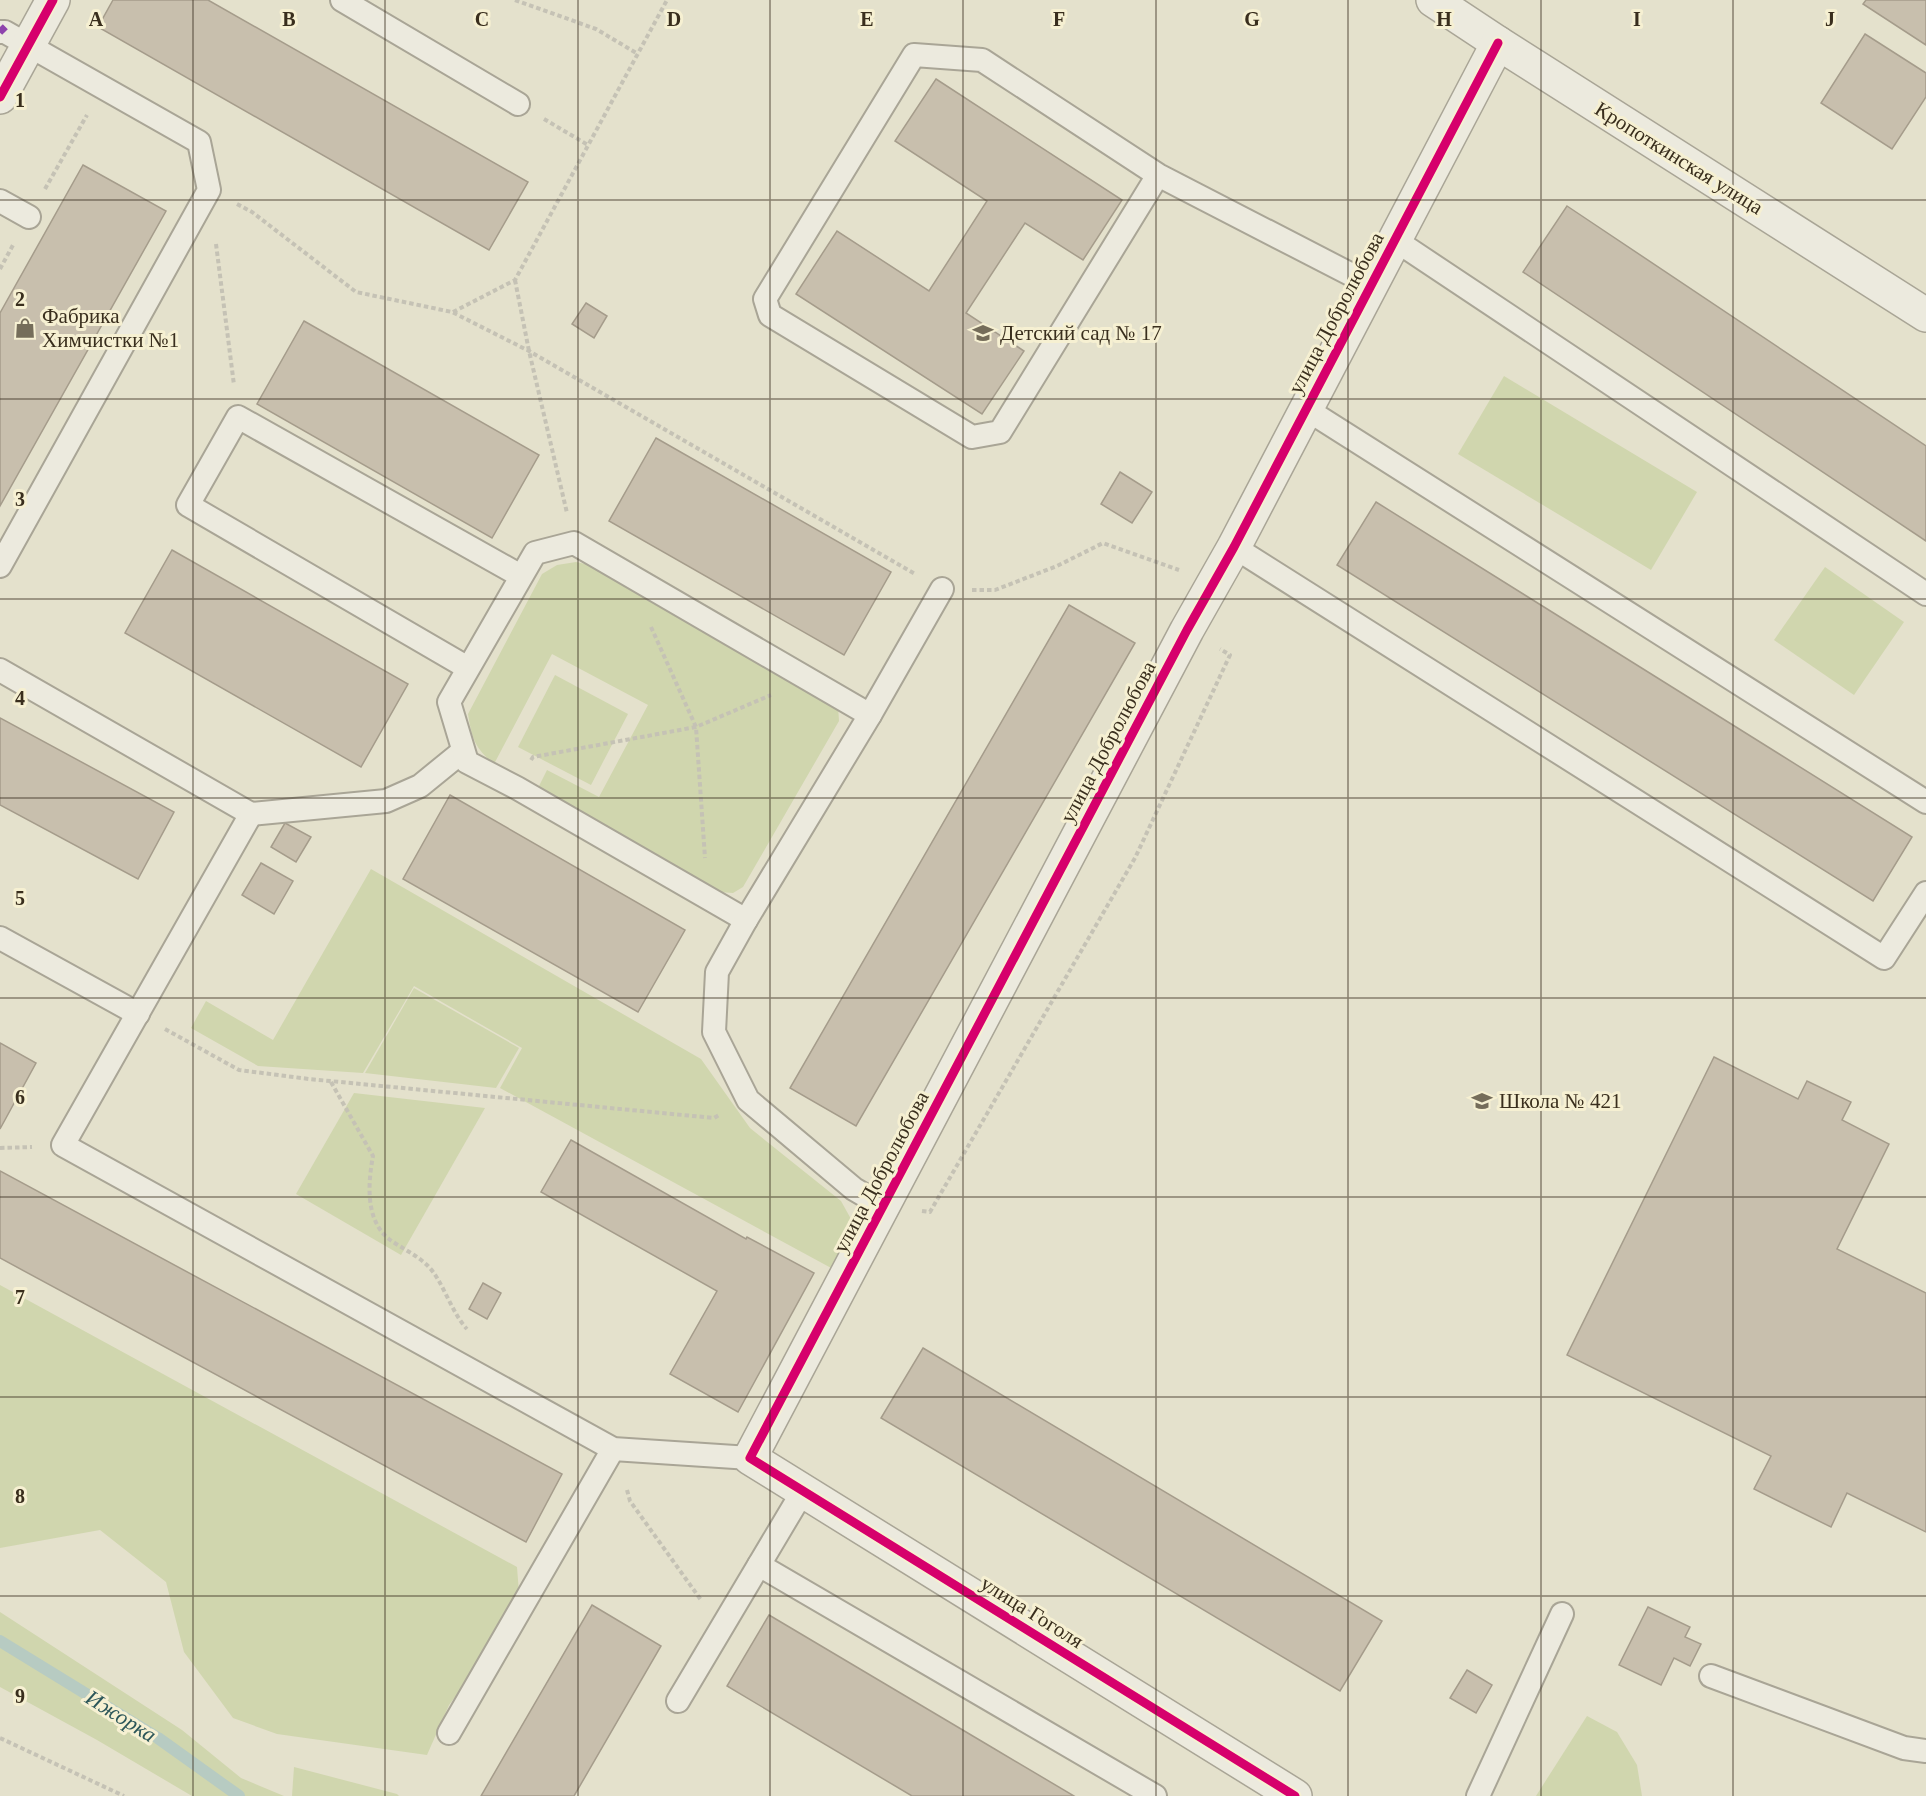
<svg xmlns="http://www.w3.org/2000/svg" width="1926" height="1796" font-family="Georgia,serif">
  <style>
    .green { fill: #d0d6ae }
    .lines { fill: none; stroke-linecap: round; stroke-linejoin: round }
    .stream { stroke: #b7cbc2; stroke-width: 12 }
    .building { fill: #c8bfad; stroke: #a59c8b; stroke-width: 1.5 }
    .lane-casing { stroke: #a9a596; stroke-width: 26 }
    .street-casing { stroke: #a9a596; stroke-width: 36 }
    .path { stroke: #c5c2b5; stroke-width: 4; stroke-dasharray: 4.5 3; stroke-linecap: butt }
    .lane { stroke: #eceade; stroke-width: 22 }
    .street { stroke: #eceade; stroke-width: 33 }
    .quiet { stroke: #8e44ad; stroke-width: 8; stroke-dasharray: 15 8; stroke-linecap: butt }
    .cycleway-casing { stroke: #f6f0d2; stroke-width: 13 }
    .cycleway { stroke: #d6006c; stroke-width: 9 }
    .grid { fill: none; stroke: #392e1d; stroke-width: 1.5; stroke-opacity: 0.55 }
    .labels { text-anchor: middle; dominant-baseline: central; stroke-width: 6; stroke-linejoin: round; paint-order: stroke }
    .street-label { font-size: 21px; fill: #392e1d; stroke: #f6f0d2 }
    .poi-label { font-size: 21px; fill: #392e1d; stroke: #f6f0d2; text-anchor: start }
    .water-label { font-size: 22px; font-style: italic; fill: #2c5659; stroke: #f6f0d2 }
    .grid-label { font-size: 20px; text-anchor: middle; font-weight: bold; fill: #392e1d; stroke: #f6f0d2; stroke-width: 6; stroke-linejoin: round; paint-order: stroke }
  </style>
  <rect width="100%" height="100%" fill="#e4e1cc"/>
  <g class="green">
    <path d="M1504 376 1697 492 1651 570 1458 454Z"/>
    <path d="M576 562 595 566 838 706 839 721 743 887 733 893 719 892 536 792 547 770 599 797 648 705 552 654 494 764C475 748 472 739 468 714L542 574 557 565Z"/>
    <path d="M1825 567 1904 622 1854 695 1774 640Z"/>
    <path d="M555 675 628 714 591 785 518 747Z"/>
    <path d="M371 869 701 1059 750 1128 841 1201 856 1228 833 1269 500 1088 522 1048 414 986 363 1073 258 1066 191 1028 206 1001 273 1040Z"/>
    <path d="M414 988 519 1048 496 1088 365 1073Z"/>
    <path d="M354 1093 485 1108 401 1255 296 1194Z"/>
    <path d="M0 1285 517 1567 520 1606 489 1652 449 1705 427 1755 277 1734 233 1718 184 1652 166 1582 100 1530 0 1548Z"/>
    <path d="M0 1612 182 1730 241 1778 284 1796H192L97 1740 0 1687Z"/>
    <path d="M1587 1716 1617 1732 1637 1765 1642 1796H1536Z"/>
    <path d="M294 1767 397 1794 399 1796H292Z"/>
  </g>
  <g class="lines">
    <path class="stream" d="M0 1641 158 1738 239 1796"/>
  </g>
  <g class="building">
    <path d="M113 0H208L528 182 489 250 98 27Z"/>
    <path d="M1866 0H1926V45L1863 4Z"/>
    <path d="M1865 34 1926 73V97L1892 149 1821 103Z"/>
    <path d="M936 79 1122 200 1083 260 1025 223 966 313 1024 351 982 414 796 294 837 231 929 291 987 201 895 141Z"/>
    <path d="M83 165 166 211 0 506V313Z"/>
    <path d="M1567 206 1926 446V541L1523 272Z"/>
    <path d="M586 303 607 316 594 338 572 324Z"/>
    <path d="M304 321 539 455 492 538 257 404Z"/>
    <path d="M656 438 891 572 844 655 609 521Z"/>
    <path d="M1120 472 1152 492 1132 523 1101 504Z"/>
    <path d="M1376 502 1912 837 1873 901 1337 565Z"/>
    <path d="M172 550 408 684 361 767 125 633Z"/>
    <path d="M1069 605 1135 643 856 1126 790 1088Z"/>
    <path d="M0 718 174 812 138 879 0 805Z"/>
    <path d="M450 795 685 930 638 1012 403 879Z"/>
    <path d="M285 823 311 837 296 862 271 847Z"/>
    <path d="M261 863 293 881 274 914 242 895Z"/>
    <path d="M0 1043 36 1063 0 1129Z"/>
    <path d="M1714 1057 1798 1099 1807 1081 1851 1102 1842 1120 1889 1144 1837 1249 1926 1293V1532L1847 1493 1831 1527 1754 1489 1771 1456 1567 1355Z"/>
    <path d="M571 1140 746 1239 747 1237 814 1273 738 1412 670 1374 717 1291 541 1192Z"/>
    <path d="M0 1171 562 1474 526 1542 0 1258Z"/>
    <path d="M483 1283 501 1293 487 1319 469 1309Z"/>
    <path d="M923 1348 1382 1621 1340 1691 881 1418Z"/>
    <path d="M592 1605 661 1646 574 1796H481Z"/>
    <path d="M1648 1607 1690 1627 1685 1637 1701 1644 1690 1666 1674 1658 1661 1685 1619 1665Z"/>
    <path d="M769 1615 993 1748 1074 1796H912L727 1686Z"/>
    <path d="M1467 1670 1492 1685 1476 1713 1450 1698Z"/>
  </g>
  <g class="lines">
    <g class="lane-casing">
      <g id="lane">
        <path d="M342 0 518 104"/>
        <path d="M0 32H5L199 142 209 190 0 566"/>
        <path d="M1158 175 1000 432 972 437 770 315 765 299 914 55 982 60 1158 175 1350 274 1374 280"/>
        <path d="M0 201 29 217"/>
        <path d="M1395 240 1926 594"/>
        <path d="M1306 409 1926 802"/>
        <path d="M1234 547 1884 958 1926 893"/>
        <path d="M468 668 188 505 238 417 521 576"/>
        <path d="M0 670 251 814 63 1145 613 1449 750 1458"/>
        <path d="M251 814 386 801 420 786 463 751"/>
        <path d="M746 920 517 788 467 762 449 702 535 553 574 543 870 715"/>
        <path d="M0 938 138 1014"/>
        <path d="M883 1206 854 1189 748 1100 714 1032 717 972 746 920 870 715 942 589"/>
        <path d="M759 1565 1155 1796"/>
        <path d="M1711 1676 1904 1748 1926 1751"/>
        <path d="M678 1701 803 1491"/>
        <path d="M449 1733 613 1449"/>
        <path d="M1478 1796 1562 1614"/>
      </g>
    </g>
    <g class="street-casing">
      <g id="street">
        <path d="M1433 0 1498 43 1926 315"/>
        <path d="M0 97 53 0"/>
        <path d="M1295 1796 750 1458 1187 630 1234 547 1498 43"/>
      </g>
    </g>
    <g class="path">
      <path d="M515 0 596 29 638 54"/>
      <path d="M544 119 588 145"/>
      <path d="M45 189 87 115"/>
      <path d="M237 204 252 212 356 292 452 312 529 351 915 574"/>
      <path d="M216 244 234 385"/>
      <path d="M0 269 13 245"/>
      <path d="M515 280 529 351 567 513"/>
      <path d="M453 312 515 280 667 0"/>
      <path d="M972 590H995L1057 566 1103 543 1179 570"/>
      <path d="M651 627 696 727 705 858"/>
      <path d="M531 760 533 757 696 727 771 695"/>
      <path d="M165 1029 239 1070 309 1079 714 1118 719 1115"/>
      <path d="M331 1082 373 1156C368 1183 365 1220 389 1239 401 1248 417 1255 428 1266 443 1281 451 1312 467 1329"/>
      <path d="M0 1148 32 1147"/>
      <path d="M922 1211 930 1212 1135 858 1230 655 1220 649"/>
      <path d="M627 1490 630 1501 701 1600"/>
      <path d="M0 1738 124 1796"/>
    </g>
    <use href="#lane" class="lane"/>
    <use href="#street" class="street"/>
    <path class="quiet" d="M0 27 5 32"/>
    <g class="cycleway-casing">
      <g id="cycleway">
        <path d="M0 97 53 0"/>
        <path d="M1295 1796 750 1458 1187 630 1234 547 1498 43"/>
      </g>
    </g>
    <use href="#cycleway" class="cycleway"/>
  </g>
  <path class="grid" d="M193 0V1796M385 0V1796M578 0V1796M770 0V1796M963 0V1796M1156 0V1796M1348 0V1796M1541 0V1796M1733 0V1796M0 200H1926M0 399H1926M0 599H1926M0 798H1926M0 998H1926M0 1197H1926M0 1397H1926M0 1596H1926"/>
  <defs>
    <g id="shop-bare" transform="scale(1.62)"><path d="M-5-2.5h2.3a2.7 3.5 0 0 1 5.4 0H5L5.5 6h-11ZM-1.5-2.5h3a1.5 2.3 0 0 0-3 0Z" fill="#756d5a" stroke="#f6f0d2" stroke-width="2.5" paint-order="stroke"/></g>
    <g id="school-bare" transform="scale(1.62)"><path d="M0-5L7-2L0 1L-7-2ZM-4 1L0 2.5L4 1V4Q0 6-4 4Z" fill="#756d5a" stroke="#f6f0d2" stroke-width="2.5" paint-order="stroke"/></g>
  </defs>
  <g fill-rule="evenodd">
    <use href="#shop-bare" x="25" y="328"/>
    <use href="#school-bare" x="983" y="333"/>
    <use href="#school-bare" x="1482" y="1101"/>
  </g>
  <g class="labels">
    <g class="street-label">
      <text transform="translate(1679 158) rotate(32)">Кропоткинская улица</text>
      <text transform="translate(1336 313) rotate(-62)">улица Добролюбова</text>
      <text transform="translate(1108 742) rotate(-62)">улица Добролюбова</text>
      <text transform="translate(881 1172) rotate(-62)">улица Добролюбова</text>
      <text transform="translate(1032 1612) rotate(32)">улица Гоголя</text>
    </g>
    <g class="poi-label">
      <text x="42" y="316">Фабрика<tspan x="42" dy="24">Химчистки №1</tspan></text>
      <text x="1000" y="333">Детский сад № 17</text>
      <text x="1499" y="1101">Школа № 421</text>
    </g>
    <g class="water-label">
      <text transform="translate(121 1716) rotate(32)">Ижорка</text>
    </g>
  </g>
  <g class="grid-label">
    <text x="96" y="26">A</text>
    <text x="289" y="26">B</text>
    <text x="482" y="26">C</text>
    <text x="674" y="26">D</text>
    <text x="867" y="26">E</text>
    <text x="1059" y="26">F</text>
    <text x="1252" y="26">G</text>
    <text x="1444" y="26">H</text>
    <text x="1637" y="26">I</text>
    <text x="1830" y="26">J</text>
    <text x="20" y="107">1</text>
    <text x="20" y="306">2</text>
    <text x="20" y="506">3</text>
    <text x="20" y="705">4</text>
    <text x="20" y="905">5</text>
    <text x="20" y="1104">6</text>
    <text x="20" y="1304">7</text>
    <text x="20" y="1503">8</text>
    <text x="20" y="1703">9</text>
  </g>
</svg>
